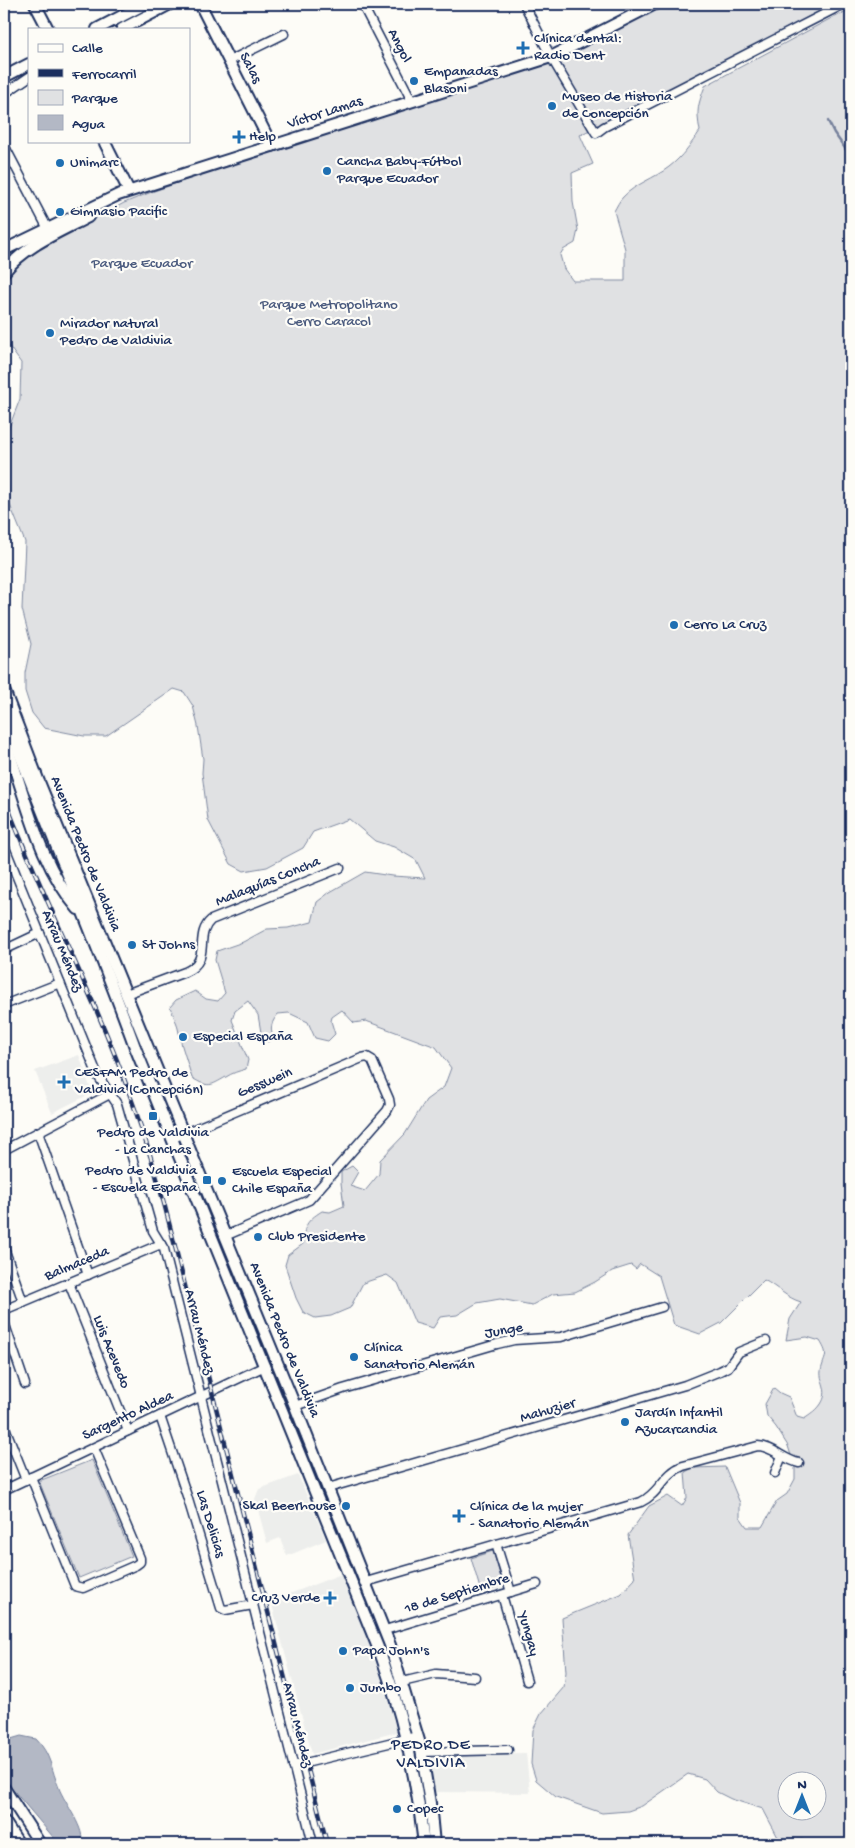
<svg xmlns="http://www.w3.org/2000/svg" width="855" height="1848" font-family="'Gochi Hand',sans-serif">
  <style>
    .built { fill: #edeeec }
    .green { fill: #e0e1e3; stroke: #7e88a0; fill-rule: evenodd }
    .water { fill: #b3b8c5; stroke: #76819c }
    .lines { fill: none; stroke-linecap: round; stroke-linejoin: round }
    .stream { stroke: #76819c; stroke-width: 2.5 }
    .minor-casing { stroke: #1b2f5e; stroke-width: 11 }
    .major-casing { stroke: #1b2f5e; stroke-width: 14 }
    .minor { stroke: #fdfcf7; stroke-width: 8 }
    .major { stroke: #fdfcf7; stroke-width: 10 }
    .rail-casing { stroke: #1b2f5e; stroke-width: 4.5 }
    .rail { stroke: #fdfcf7; stroke-width: 2.5; stroke-dasharray: 8; stroke-linecap: butt }
    .poi-dot { fill: #1f6fb2; stroke: #fdfcf7; stroke-width: 2 }
    .labels { text-anchor: middle; dominant-baseline: central; stroke-width: 4.5; stroke-linejoin: round; paint-order: stroke }
    .poi-label { font-size: 15px; fill: #1b2f5e; stroke: #fdfcf7; text-anchor: start }
    .street-label { font-size: 15px; fill: #1b2f5e; stroke: #fdfcf7 }
    .park-label { font-size: 15px; fill: #4c5c7f; stroke: #fdfcf7 }
    .neighbourhood-label { font-size: 16px; letter-spacing: 1px; fill: #1b2f5e; stroke: #fdfcf7 }
  </style>
  <rect width="100%" height="100%" fill="#fdfcf7"/>
  <filter id="ink" filterUnits="userSpaceOnUse"><feTurbulence type="fractalNoise" baseFrequency=".02" numOctaves="2"/><feDisplacementMap in="SourceGraphic" scale="10" xChannelSelector="R" yChannelSelector="G"/><feConvolveMatrix kernelMatrix="1 2 1 2 8 2 1 2 1" color-interpolation-filters="sRGB"/></filter>
  <g filter="url(#ink)">
    <g class="built">
      <path d="M79 1055 92 1093 52 1113 35 1071Z"/>
      <path d="M298 1475 326 1540 287 1556 280 1538 267 1543 255 1499 259 1489Z"/>
      <path d="M344 1573 381 1678 397 1732 312 1754 271 1601Z"/>
      <path d="M526 1753 530 1793 434 1792 426 1755Z"/>
    </g>
    <g class="green">
      <path d="M664 4H833L580 135 593 164 572 173 573 202 578 230 575 243 563 250 560 255 564 269 573 281H625V249L614 211C617 206 619 201 623 197 635 184 655 178 669 167 682 157 691 144 700 131 696 110 698 105 705 86L839 14 848 13 851 19V1837L848 1844H809L802 1839 781 1843 763 1809 731 1799 717 1792 705 1779 688 1774 642 1806 628 1811 602 1813 556 1797 536 1780 531 1764 533 1730 541 1714 564 1687 566 1672 562 1618 621 1594 635 1579 628 1535 649 1506 668 1496 682 1506 687 1498 685 1472 693 1468 725 1467 740 1503V1517L747 1527H762L777 1501 787 1494 795 1479V1468L788 1446 776 1427 767 1416 765 1404 774 1388 780 1393 789 1397 797 1417 804 1419C815 1412 828 1402 824 1387 823 1382 820 1377 821 1371 824 1356 830 1357 820 1341L807 1337 786 1340 790 1319 801 1302C787 1298 777 1287 764 1280L721 1323 700 1334 674 1325 659 1276 640 1264 636 1269 631 1265 612 1271 595 1282 575 1292 553 1294 532 1305 500 1299 477 1303 457 1315 440 1317 433 1328 415 1323 398 1283 387 1275 363 1283 350 1308 331 1316 315 1318 303 1312 296 1298 285 1265 288 1255 303 1244C304 1226 306 1221 322 1211L330 1212 344 1206 341 1183V1172L352 1166 358 1172 350 1186 365 1191 379 1174 380 1160 405 1134 426 1100 444 1087 451 1068 436 1047 366 1021 354 1023 342 1010 332 1017 331 1021 335 1034 328 1041 315 1038 308 1022 289 1013 278 1014C271 1023 270 1027 273 1038L268 1042 262 1038 258 1015 248 1001 235 1011 232 1020 248 1060 246 1069C239 1071 232 1073 226 1077 210 1086 209 1088 192 1078L182 1046 177 1024 170 1007 176 1000 195 991 206 999 218 1001 225 993 215 960 217 951 243 942 267 929 288 928 312 922 317 902 330 892 365 872 392 876 425 878 416 860 394 847 375 841 349 819 313 832 303 848 267 867 244 871 231 864 208 820 202 773 203 759 198 726 193 706 184 692 174 689 106 736H84L44 728 32 713 25 691V673L31 644 22 609 25 542 10 505 6 466 8 430 20 399 21 363 6 342H4V276L16 264 33 252 124 203 154 191 267 152 489 83 539 66 564 55ZM788 1780H818V1810H788Z"/>
      <path d="M92 1460 132 1556 79 1578 39 1481Z"/>
      <path d="M493 1551 503 1585 481 1592 471 1558Z"/>
    </g>
    <path class="water" d="M21 1736 36 1739C51 1754 51 1769 59 1788 64 1802 87 1831 81 1844H59L14 1791 4 1790V1741Z"/>
    <g class="lines">
      <path class="stream" d="M828 121 834 133 847 151"/>
      <g class="minor-casing">
        <g id="minor">
          <path d="M362 4 412 101"/>
          <path d="M524 4 551 57 596 133 604 127 844 4"/>
          <path d="M848 4 851 9"/>
          <path d="M229 61 284 34"/>
          <path d="M4 94 29 77"/>
          <path d="M4 145 48 229"/>
          <path d="M4 845 98 1076 117 1104 153 1231 164 1249 166 1257 313 1844"/>
          <path d="M4 950 40 933"/>
          <path d="M126 994 185 972C213 960 193 936 211 920L340 868"/>
          <path d="M4 1005 60 983"/>
          <path d="M38 1132 88 1275"/>
          <path d="M173 1138 362 1058 367 1057 372 1060 389 1099 390 1105 387 1111 309 1200 225 1236"/>
          <path d="M4 1150 110 1094"/>
          <path d="M4 1248 23 1302"/>
          <path d="M69 1283 128 1431"/>
          <path d="M4 1310 161 1244"/>
          <path d="M4 1322 25 1384"/>
          <path d="M295 1406 343 1389 497 1344 514 1340 561 1337 662 1307"/>
          <path d="M160 1416 187 1496 221 1608 225 1610 253 1605"/>
          <path d="M4 1425 26 1480"/>
          <path d="M775 1473 782 1456"/>
          <path d="M31 1477 75 1586 83 1588 136 1565 140 1562V1558L94 1448"/>
          <path d="M328 1488 685 1385 720 1371 728 1367 739 1352 766 1341"/>
          <path d="M4 1490 265 1366"/>
          <path d="M496 1544 511 1592"/>
          <path d="M366 1582 641 1502C659 1494 664 1473 683 1466L758 1446C772 1446 784 1460 799 1463"/>
          <path d="M502 1595 527 1681"/>
          <path d="M385 1630 537 1584"/>
          <path d="M402 1682 436 1674 475 1677"/>
          <path d="M421 1752 508 1750"/>
          <path d="M293 1766 418 1736"/>
        </g>
      </g>
      <g class="major-casing">
        <g id="major">
          <path d="M35 4 48 29"/>
          <path d="M200 4 272 146"/>
          <path d="M97 29 145 4"/>
          <path d="M122 29 170 4"/>
          <path d="M4 77 29 64"/>
          <path d="M104 141 129 191"/>
          <path d="M4 250 118 195 551 57 655 4"/>
          <path d="M4 272C25 246 59 232 88 217"/>
          <path d="M4 690 39 782 295 1406 390 1645 420 1744 430 1803 434 1844"/>
          <path d="M4 713C46 825 94 934 135 1047L381 1655C403 1716 417 1780 424 1844"/>
          <path d="M4 742 9 752C28 805 40 865 78 909"/>
          <path d="M4 1788 40 1844"/>
          <path d="M4 1821 19 1844"/>
        </g>
      </g>
      <use href="#minor" class="minor"/>
      <use href="#major" class="major"/>
      <g class="rail-casing">
        <path id="rail" d="M4 797C28 862 59 925 87 989 119 1060 145 1132 165 1207L327 1844"/>
      </g>
      <use href="#rail" class="rail"/>
    </g>
  </g>
  <g class="poi-dot">
    <path d="M520.5 40.5h5v5h5v5h-5v5h-5v-5h-5v-5h5z"/>
    <circle cx="414" cy="81" r="5"/>
    <circle cx="552" cy="106" r="5"/>
    <path d="M236.5 129.5h5v5h5v5h-5v5h-5v-5h-5v-5h5z"/>
    <circle cx="60" cy="163" r="5"/>
    <circle cx="327" cy="171" r="5"/>
    <circle cx="60" cy="212" r="5"/>
    <circle cx="50" cy="333" r="5"/>
    <circle cx="674" cy="625" r="5"/>
    <circle cx="132" cy="945" r="5"/>
    <circle cx="183" cy="1037" r="5"/>
    <path d="M61.5 1074.5h5v5h5v5h-5v5h-5v-5h-5v-5h5z"/>
    <rect x="148" y="1111" width="10" height="10" rx="2.5"/>
    <rect x="202" y="1175" width="10" height="10" rx="2.5"/>
    <circle cx="222" cy="1181" r="5"/>
    <circle cx="258" cy="1237" r="5"/>
    <circle cx="354" cy="1357" r="5"/>
    <circle cx="625" cy="1422" r="5"/>
    <circle cx="346" cy="1506" r="5"/>
    <path d="M456.5 1508.5h5v5h5v5h-5v5h-5v-5h-5v-5h5z"/>
    <path d="M327.5 1590.5h5v5h5v5h-5v5h-5v-5h-5v-5h5z"/>
    <circle cx="343" cy="1651" r="5"/>
    <circle cx="350" cy="1688" r="5"/>
    <circle cx="397" cy="1809" r="5"/>
  </g>
  <g class="labels">
    <g class="poi-label">
      <text x="534" y="39">Clínica dental:<tspan x="534" dy="17">Radio Dent</tspan></text>
      <text x="424" y="72">Empanadas<tspan x="424" dy="17">Blasoni</tspan></text>
      <text x="562" y="97">Museo de Historia<tspan x="562" dy="17">de Concepción</tspan></text>
      <text x="249" y="137">Help</text>
      <text x="337" y="162">Cancha Baby-Fútbol<tspan x="337" dy="17">Parque Ecuador</tspan></text>
      <text x="70" y="163">Unimarc</text>
      <text x="70" y="212">Gimnasio Pacific</text>
      <text x="60" y="324">Mirador natural<tspan x="60" dy="17">Pedro de Valdivia</tspan></text>
      <text x="684" y="625">Cerro La Cruz</text>
      <text x="142" y="945">St Johns</text>
      <text x="193" y="1037">Especial España</text>
      <text x="75" y="1073">CESFAM Pedro de<tspan x="75" dy="17">Valdivia (Concepción)</tspan></text>
      <text x="153" y="1133" text-anchor="middle">Pedro de Valdivia<tspan x="153" dy="17">- La Canchas</tspan></text>
      <text x="197" y="1171" text-anchor="end">Pedro de Valdivia<tspan x="197" dy="17">- Escuela España</tspan></text>
      <text x="232" y="1172">Escuela Especial<tspan x="232" dy="17">Chile España</tspan></text>
      <text x="268" y="1237">Club Presidente</text>
      <text x="364" y="1348">Clínica<tspan x="364" dy="17">Sanatorio Alemán</tspan></text>
      <text x="635" y="1413">Jardín Infantil<tspan x="635" dy="17">Azucarcandia</tspan></text>
      <text x="336" y="1506" text-anchor="end">Skal Beerhouse</text>
      <text x="470" y="1507">Clínica de la mujer<tspan x="470" dy="17">- Sanatorio Alemán</tspan></text>
      <text x="320" y="1598" text-anchor="end">Cruz Verde</text>
      <text x="353" y="1651">Papa John's</text>
      <text x="360" y="1688">Jumbo</text>
      <text x="407" y="1809">Copec</text>
    </g>
    <g class="street-label">
      <text transform="translate(399 46) rotate(63)">Angol</text>
      <text transform="translate(250 68) rotate(63)">Salas</text>
      <text transform="translate(325 113) rotate(-18)">Víctor Lamas</text>
      <text transform="translate(85 854) rotate(68)">Avenida Pedro de Valdivia</text>
      <text transform="translate(268 882) rotate(-22)">Malaquías Concha</text>
      <text transform="translate(62 951) rotate(67)">Arrau Méndez</text>
      <text transform="translate(265 1083) rotate(-23)">Gesswein</text>
      <text transform="translate(77 1264) rotate(-23)">Balmaceda</text>
      <text transform="translate(504 1331) rotate(-10)">Junge</text>
      <text transform="translate(199 1332) rotate(76)">Arrau Méndez</text>
      <text transform="translate(284 1340) rotate(68)">Avenida Pedro de Valdivia</text>
      <text transform="translate(111 1352) rotate(68)">Luis Acevedo</text>
      <text transform="translate(548 1411) rotate(-16)">Mahuzier</text>
      <text transform="translate(128 1416) rotate(-25)">Sargento Aldea</text>
      <text transform="translate(210 1524) rotate(73)">Las Delicias</text>
      <text transform="translate(457 1594) rotate(-17)">18 de Septiembre</text>
      <text transform="translate(528 1634) rotate(74)">Yungay</text>
      <text transform="translate(297 1725) rotate(76)">Arrau Méndez</text>
    </g>
    <g class="park-label">
      <text x="142" y="264">Parque Ecuador</text>
      <text x="329" y="305">Parque Metropolitano<tspan x="329" dy="17">Cerro Caracol</tspan></text>
    </g>
    <g class="neighbourhood-label">
      <text x="431" y="1746">PEDRO DE<tspan x="431" dy="18">VALDIVIA</tspan></text>
    </g>
  </g>
  <rect width="855" height="1848" fill="none" stroke="#fdfcf7" stroke-width="20"/>
  <rect x="10" y="10" width="835" height="1828" fill="none" stroke="#1b2f5e" stroke-width="2" filter="url(#ink)"/>
  <rect x="28" y="28" width="162" height="115" fill="#fdfcf7" stroke="#a3aaba"/>
  <rect x="38" y="44" width="25" height="8" fill="#fdfcf7" stroke="#a3aaba"/>
  <text x="72" y="52" font-size="15" fill="#1b2f5e">Calle</text>
  <rect x="38" y="69" width="25" height="8" fill="#1b2f5e" stroke="#a3aaba"/>
  <text x="72" y="78" font-size="15" fill="#1b2f5e">Ferrocarril</text>
  <rect x="38" y="90" width="25" height="15" fill="#e0e1e3" stroke="#a3aaba"/>
  <text x="72" y="102" font-size="15" fill="#1b2f5e">Parque</text>
  <rect x="38" y="115" width="25" height="15" fill="#b3b8c5" stroke="#a3aaba"/>
  <text x="72" y="128" font-size="15" fill="#1b2f5e">Agua</text>
  <g transform="translate(802 1796)"><circle r="24" fill="#fdfcf7" stroke="#a3aaba"/>
  <path d="M0-4L9 19L0 12L-9 19Z" fill="#1f6fb2"/>
  <text y="-8" font-size="14" font-weight="bold" text-anchor="middle" fill="#1b2f5e">N</text>
  </g>
</svg>
